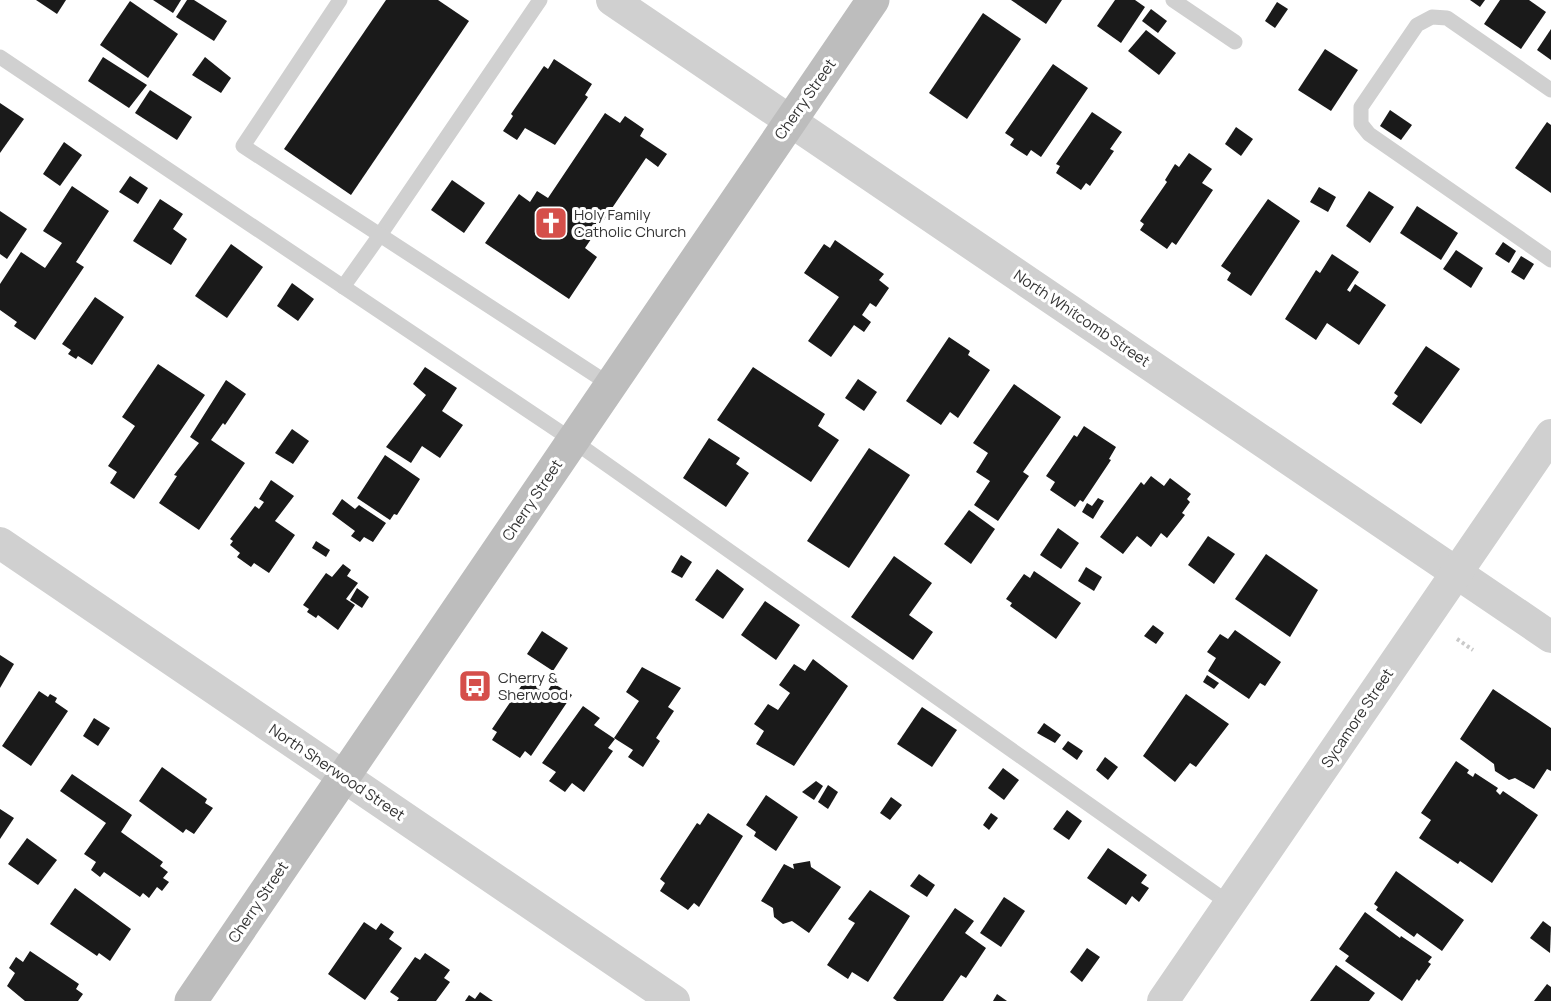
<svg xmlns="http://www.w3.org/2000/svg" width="1551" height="1001" font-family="Manrope,sans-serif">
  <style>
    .building { fill: #1a1a1a }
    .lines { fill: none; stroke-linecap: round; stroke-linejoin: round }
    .path { stroke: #cacaca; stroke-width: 4; stroke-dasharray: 3 3; stroke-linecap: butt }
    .lane { stroke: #d0d0d0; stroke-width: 15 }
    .street { stroke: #d0d0d0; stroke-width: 32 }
    .secondary { stroke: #bdbdbd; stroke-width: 33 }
    .labels { text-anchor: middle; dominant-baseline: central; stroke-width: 6; stroke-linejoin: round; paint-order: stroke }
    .street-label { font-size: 15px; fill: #333; stroke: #fff }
    .poi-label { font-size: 15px; fill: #333; stroke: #fff; text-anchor: start }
  </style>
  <rect width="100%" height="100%" fill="#fff"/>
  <g class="building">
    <path d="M36 0H66L57 14Z"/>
    <path d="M153 0H181L173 13Z"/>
    <path d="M187 0H194L227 21 214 41 176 17Z"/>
    <path d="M386 0H438L469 21 351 195 284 149Z"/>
    <path d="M1011 0H1062L1046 24Z"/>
    <path d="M1115 0H1135L1145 7 1121 43 1097 26Z"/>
    <path d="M1470 0H1485L1480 7Z"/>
    <path d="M1500 0H1529L1546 12 1521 49 1484 24Z"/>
    <path d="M130 1 178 34 148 78 100 45Z"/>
    <path d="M1277 2 1288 9 1275 28 1265 21Z"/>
    <path d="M1151 9 1167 21 1158 33 1142 21Z"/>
    <path d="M983 13 1021 39 967 119 929 93Z"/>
    <path d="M1551 29V60L1537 50Z"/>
    <path d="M1146 30 1176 53 1159 75 1128 51Z"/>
    <path d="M1325 49 1358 70 1331 111 1298 90Z"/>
    <path d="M103 57 147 85 129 108 88 81Z"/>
    <path d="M205 57 231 78 221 93 192 75Z"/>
    <path d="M554 59 592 84 585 95 588 97 555 145 525 128 517 140 503 131 513 116 511 114 544 66 548 69Z"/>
    <path d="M1053 64 1088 88 1041 157 1031 150 1027 156 1010 145 1014 139 1005 133Z"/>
    <path d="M150 90 192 117 177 140 135 113Z"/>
    <path d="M0 103 24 119 0 153Z"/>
    <path d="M1390 110 1412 125 1401 140 1380 126Z"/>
    <path d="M1092 112 1122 132 1110 149 1114 151 1090 186 1086 183 1081 190 1056 173 1060 166 1056 164Z"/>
    <path d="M605 113 620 123 625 116 644 129 640 136 667 154 658 167 646 158 585 248 597 257 569 299 485 243 519 194 530 202 537 191 548 198Z"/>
    <path d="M1547 122 1551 125V193L1515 168Z"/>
    <path d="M1236 127 1253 139 1241 156 1225 144Z"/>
    <path d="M64 142 82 155 60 186 43 174Z"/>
    <path d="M1189 153 1212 169 1202 183 1213 190 1176 245 1172 242 1167 249 1140 230 1144 224 1140 221 1167 182 1165 180 1175 164 1179 167Z"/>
    <path d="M130 176 148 188 138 204 119 192Z"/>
    <path d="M452 180 485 203 464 233 431 210Z"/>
    <path d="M72 186 109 211 76 262 84 267 35 340 14 326 17 322 0 310V284L21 252 45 268 62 243 43 231Z"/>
    <path d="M1319 187 1336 197 1328 212 1310 202Z"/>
    <path d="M1369 191 1394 207 1370 243 1346 226Z"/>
    <path d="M160 199 183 214 173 229 187 239 171 265 133 241Z"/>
    <path d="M1268 199 1300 221 1251 296 1227 280 1231 273 1221 266Z"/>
    <path d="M1417 206 1458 233 1441 260 1400 233Z"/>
    <path d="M0 211 27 229 7 259 0 254Z"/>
    <path d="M835 240 884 274 879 280 889 288 876 307 870 303 862 315 871 322 864 332 854 325 831 357 808 341 839 297 804 273 824 244 830 248Z"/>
    <path d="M1503 242 1516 251 1509 263 1495 254Z"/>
    <path d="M231 244 263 267 227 318 195 296Z"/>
    <path d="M1456 250 1483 268 1471 288 1443 269Z"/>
    <path d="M1332 254 1359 272 1347 290 1350 292 1355 284 1386 305 1359 345 1327 323 1316 340 1285 319 1316 270 1320 273Z"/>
    <path d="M1521 256 1534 264 1524 280 1511 272Z"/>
    <path d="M292 283 314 299 298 321 277 306Z"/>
    <path d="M95 297 124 317 92 365 78 356 76 359 68 354 71 350 62 344Z"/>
    <path d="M949 337 970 351 968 355 990 370 958 418 950 412 941 425 906 401Z"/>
    <path d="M1426 346 1460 369 1421 424 1392 404 1398 396 1394 393Z"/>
    <path d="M158 364 205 395 134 499 110 483 117 472 108 466 135 426 122 417Z"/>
    <path d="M425 367 457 388 442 411 463 425 440 458 422 446 411 463 386 447 426 395 413 384Z"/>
    <path d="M753 367 825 414 818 426 839 440 811 482 717 420Z"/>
    <path d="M858 379 877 392 864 411 845 398Z"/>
    <path d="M226 380 246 394 225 425 223 423 211 440 245 463 199 530 159 503 177 476 174 475 199 443 190 437Z"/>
    <path d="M1014 384 1061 417 1023 472 1029 476 998 521 974 505 990 481 976 472 988 453 973 443Z"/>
    <path d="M1084 426 1116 447 1109 459 1111 460 1083 502 1080 500 1075 507 1050 490 1055 482 1046 476 1074 435 1077 437Z"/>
    <path d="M292 429 309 441 293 464 275 453Z"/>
    <path d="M709 438 740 458 736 464 749 473 726 507 683 478Z"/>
    <path d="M869 448 910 475 849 568 807 541Z"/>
    <path d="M385 455 420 479 397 515 394 514 390 520 357 498Z"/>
    <path d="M1151 476 1164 486 1170 478 1191 494 1187 499 1190 502 1182 513 1185 515 1167 538 1161 533 1151 547 1137 536 1123 554 1100 537 1141 482 1144 485Z"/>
    <path d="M271 480 294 496 275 521 295 535 269 573 254 563 251 567 237 557 240 553 230 545 233 541 230 539 255 506 259 509 264 502 259 499Z"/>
    <path d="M1098 498 1104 501 1093 519 1082 512 1087 503 1092 506Z"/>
    <path d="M342 499 355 509 359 505 386 523 373 542 364 537 360 542 351 536 355 531 332 514Z"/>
    <path d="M969 510 995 529 971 564 944 544Z"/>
    <path d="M1058 528 1079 543 1061 569 1040 555Z"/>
    <path d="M1208 536 1235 554 1214 584 1188 565Z"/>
    <path d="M316 541 330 550 326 557 312 548Z"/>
    <path d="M1266 554 1318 590 1290 637 1235 599Z"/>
    <path d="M681 555 692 562 682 578 671 572Z"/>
    <path d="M894 556 932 583 909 615 933 632 913 660 851 617Z"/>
    <path d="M343 564 351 570 347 576 358 583 346 599 355 605 338 630 318 615 316 618 307 612 309 609 303 605 326 573 332 577Z"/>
    <path d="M1086 567 1102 577 1094 591 1078 581Z"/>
    <path d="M717 569 744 589 723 619 695 600Z"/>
    <path d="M1034 571 1081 603 1056 639 1010 606 1012 603 1006 599 1024 574 1030 578Z"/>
    <path d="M357 588 369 597 362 608 350 600Z"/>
    <path d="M765 601 800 625 776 660 741 635Z"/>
    <path d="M1153 625 1164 633 1156 644 1144 636Z"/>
    <path d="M1235 630 1281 662 1265 686 1260 683 1249 699 1208 671 1216 658 1207 652 1220 634 1228 639Z"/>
    <path d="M542 631 568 648 553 671 527 654Z"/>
    <path d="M0 655 14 664 0 688Z"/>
    <path d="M813 659 848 686 794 766 756 744 764 731 754 724 768 704 778 710 790 693 779 685 794 664 805 671Z"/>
    <path d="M642 667 681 688 668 707 674 711 656 738 660 741 643 767 628 757 633 750 614 738 639 701 626 692Z"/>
    <path d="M1207 675 1219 683 1214 689 1203 682Z"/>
    <path d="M526 679 546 693 553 683 572 695 531 756 525 751 520 758 492 740 497 732 492 729Z"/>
    <path d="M1493 689 1551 728V771L1547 769 1534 789 1515 778 1509 780 1495 771 1494 764 1460 739Z"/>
    <path d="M39 691 48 697 50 694 57 698 55 702 68 711 31 766 2 746Z"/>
    <path d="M1186 694 1229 724 1196 767 1190 763 1175 782 1143 756Z"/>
    <path d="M583 706 600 718 594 725 615 739 608 748 613 751 584 792 572 783 565 792 549 781 556 772 542 763Z"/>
    <path d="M922 707 957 730 932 767 897 744Z"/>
    <path d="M94 718 110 728 98 746 83 736Z"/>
    <path d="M1044 723 1061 735 1055 743 1037 733Z"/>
    <path d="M1068 741 1083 751 1077 760 1062 749Z"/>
    <path d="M1105 757 1118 767 1108 780 1096 770Z"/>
    <path d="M1456 761 1469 770 1467 773 1473 777 1475 773 1498 788 1496 791 1500 795 1503 791 1538 815 1492 883 1460 861 1458 864 1419 838 1431 820 1421 813Z"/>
    <path d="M162 767 207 799 205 803 213 808 194 834 186 829 183 833 139 801Z"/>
    <path d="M1003 768 1019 780 1004 800 988 788Z"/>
    <path d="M72 774 132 815 121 832 163 862 160 866 168 872 163 878 169 882 162 891 157 887 149 898 143 893 140 897 104 872 100 877 91 870 96 862 84 854 106 823 60 791Z"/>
    <path d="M816 781 823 786 814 800 802 792Z"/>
    <path d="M828 785 838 792 828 809 818 802Z"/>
    <path d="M766 795 798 817 776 851 754 836 756 832 746 825Z"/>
    <path d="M891 797 902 805 890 820 880 813Z"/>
    <path d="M0 809 14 818 0 839Z"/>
    <path d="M1067 810 1082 821 1069 840 1053 829Z"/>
    <path d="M708 813 743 836 699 907 694 903 688 910 660 891 665 883 660 879 697 823 700 825Z"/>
    <path d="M991 813 998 818 989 830 983 825Z"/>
    <path d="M27 838 57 860 38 885 8 864Z"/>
    <path d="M1108 848 1147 875 1141 883 1149 888 1139 902 1132 896 1126 905 1087 878Z"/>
    <path d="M810 861 811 867 841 887 809 933 792 921 783 924 774 917 773 908 761 901 784 864 794 869 793 864Z"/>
    <path d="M1396 871 1464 920 1442 951 1417 933 1414 937 1376 910 1378 907 1374 904Z"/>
    <path d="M919 874 935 885 927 897 910 886Z"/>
    <path d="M75 888 131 929 110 961 99 953 97 956 50 924Z"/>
    <path d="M870 890 910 916 868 982 852 972 848 979 827 965 855 923 848 919Z"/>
    <path d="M1004 897 1025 911 1001 947 980 933Z"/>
    <path d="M955 908 974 921 965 933 986 948 966 978 961 975 943 1001H897L893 998Z"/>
    <path d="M1365 912 1400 938 1401 936 1432 957 1428 962 1431 964 1419 981 1417 979 1402 1001 1345 961 1349 956 1339 949Z"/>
    <path d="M1543 921 1551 927 1550 953 1530 938Z"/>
    <path d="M364 922 376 930 381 923 394 932 389 939 402 948 365 1000 328 974Z"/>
    <path d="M1087 948 1100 957 1082 982 1070 972Z"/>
    <path d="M30 951 79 984 76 989 83 994 78 1001H25L7 986 15 973 9 968 16 957 23 962Z"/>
    <path d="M425 953 450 970 444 978 450 982 436 1001H397L399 998 390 992 415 957 420 960Z"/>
    <path d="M1336 965 1375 993 1369 1001H1310Z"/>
    <path d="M1547 984 1551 987V1001H1534Z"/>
    <path d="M480 992 493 1001H465L469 995 475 999Z"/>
    <path d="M997 994 1007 1001H993Z"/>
  </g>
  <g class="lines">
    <path class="path" d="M1457 639 1473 650"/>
    <g class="lane">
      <path d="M340 0 243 146 380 235 540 0"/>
      <path d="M1173 0 1235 42"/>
      <path d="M0 57 572 440 1230 904"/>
      <path d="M1551 90 1447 18 1432 17 1417 25 1361 107V124L1369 134 1551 260"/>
      <path d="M343 287 380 235 609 384"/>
    </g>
    <g class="street">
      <path d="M612 0 1551 637"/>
      <path d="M0 543 674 1001"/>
      <path d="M1163 1001 1551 435"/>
    </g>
    <path class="secondary" d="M191 1001 873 0"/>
  </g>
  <defs>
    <g id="church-square" transform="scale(1.725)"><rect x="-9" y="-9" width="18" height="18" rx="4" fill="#d54f4a" stroke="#fff"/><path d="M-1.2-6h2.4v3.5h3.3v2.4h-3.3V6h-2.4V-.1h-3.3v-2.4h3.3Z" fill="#fff"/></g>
    <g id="bus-square" transform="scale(1.725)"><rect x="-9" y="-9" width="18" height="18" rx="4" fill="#d54f4a" stroke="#fff"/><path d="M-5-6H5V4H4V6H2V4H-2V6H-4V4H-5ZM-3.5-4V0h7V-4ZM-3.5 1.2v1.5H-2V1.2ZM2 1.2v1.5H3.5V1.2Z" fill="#fff"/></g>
  </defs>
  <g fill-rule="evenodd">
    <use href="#church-square" x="551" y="223"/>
    <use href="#bus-square" x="475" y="686"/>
  </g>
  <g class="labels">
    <g class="street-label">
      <text transform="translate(805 99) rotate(-55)">Cherry Street</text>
      <text transform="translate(1082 318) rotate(34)">North Whitcomb Street</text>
      <text transform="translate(532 500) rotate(-56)">Cherry Street</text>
      <text transform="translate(1357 718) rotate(-56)">Sycamore Street</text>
      <text transform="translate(337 772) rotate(34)">North Sherwood Street</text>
      <text transform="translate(258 902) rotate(-56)">Cherry Street</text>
    </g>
    <g class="poi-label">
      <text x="574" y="214">Holy Family<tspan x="574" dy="17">Catholic Church</tspan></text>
      <text x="498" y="677">Cherry &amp;<tspan x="498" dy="17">Sherwood</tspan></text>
    </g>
  </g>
</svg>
